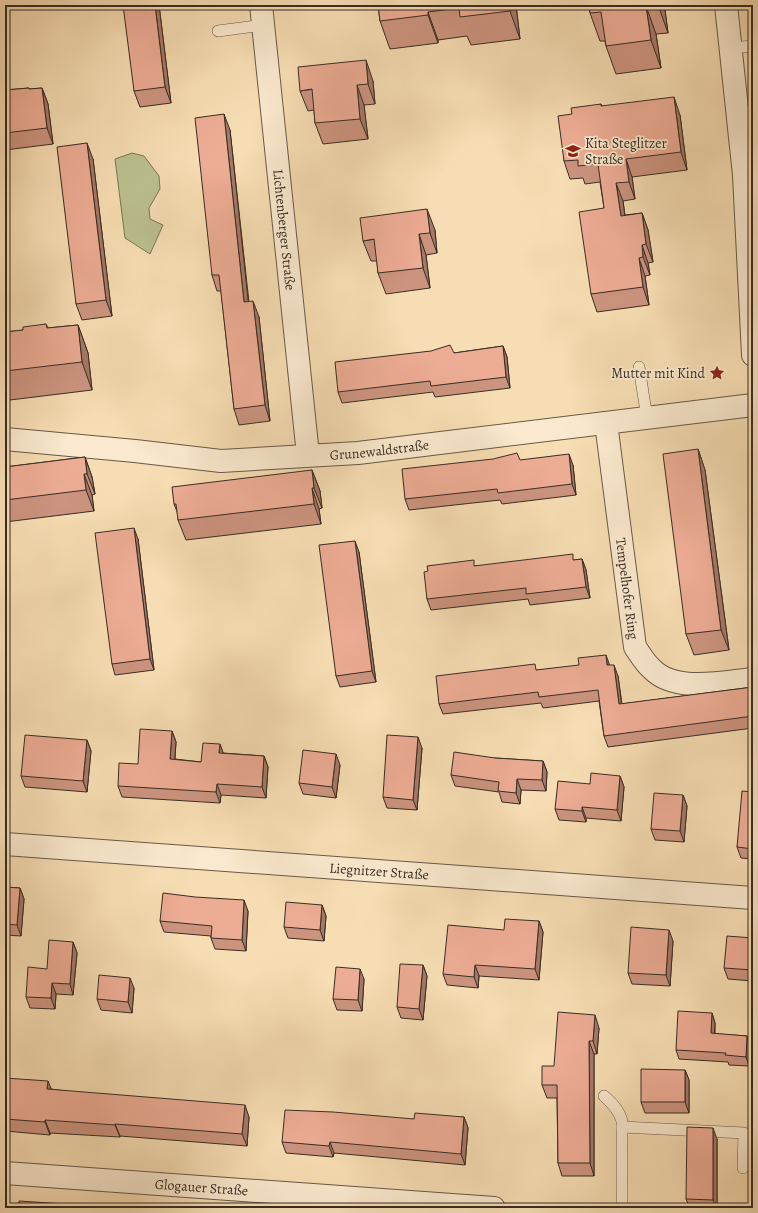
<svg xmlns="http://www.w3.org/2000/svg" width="758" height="1213" font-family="Alegreya,serif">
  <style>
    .green { fill: #bbc18e; stroke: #797759 }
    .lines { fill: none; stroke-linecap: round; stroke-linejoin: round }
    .lane-casing { stroke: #675948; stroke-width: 12 }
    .street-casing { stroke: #675948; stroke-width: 24 }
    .lane { stroke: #fae9ce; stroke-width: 11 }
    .street { stroke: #fae9ce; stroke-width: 22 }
    .wall { fill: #cc947f; stroke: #372d24 }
    .shaded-wall { fill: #a67868; stroke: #372d24 }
    .building { fill: #edac94; stroke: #372d24 }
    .labels { text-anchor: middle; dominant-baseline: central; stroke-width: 3.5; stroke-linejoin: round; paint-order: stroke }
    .poi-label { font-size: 14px; fill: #372d24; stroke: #fae9ce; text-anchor: start }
    .street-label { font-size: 14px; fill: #372d24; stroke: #fae9ce }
  </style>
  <rect width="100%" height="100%" fill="#f7ddb3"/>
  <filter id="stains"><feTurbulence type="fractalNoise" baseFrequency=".005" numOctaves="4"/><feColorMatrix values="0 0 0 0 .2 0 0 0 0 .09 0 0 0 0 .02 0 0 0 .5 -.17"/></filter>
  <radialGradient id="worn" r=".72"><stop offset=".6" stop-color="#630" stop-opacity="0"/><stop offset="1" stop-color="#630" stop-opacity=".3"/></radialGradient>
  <path class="green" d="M132 153 144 156 159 176 160 189 149 208 150 219 163 225 150 254 125 238 115 159Z"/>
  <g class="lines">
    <g class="lane-casing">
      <g id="lane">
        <path d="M218 31 263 25"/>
        <path d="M731 48 753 46"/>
        <path d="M639 367 647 418"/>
        <path d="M604 1096C612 1103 619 1110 622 1121V1208"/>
        <path d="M622 1127 744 1133 743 1168"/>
      </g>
    </g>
    <g class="street-casing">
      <g id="street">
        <path id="s1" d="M261 5 308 455"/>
        <path d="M726 5 744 175 753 355"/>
        <path id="s2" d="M606 423 635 647C640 654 645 663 652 669 675 693 723 682 753 679"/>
        <path id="s3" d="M5 439 135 451 221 461 358 453 753 405"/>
        <path id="s4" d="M5 844 753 898"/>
        <path id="s5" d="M5 1173 494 1208"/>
      </g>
    </g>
    <use href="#lane" class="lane"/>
    <use href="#street" class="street"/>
  </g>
  <g class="wall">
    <path d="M159 5 171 103 140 107 134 91Z"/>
    <path d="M378 5H516L520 39 471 45 467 36 438 40V43L390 49 380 21Z"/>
    <path d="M589 5H663L665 10 668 33 656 34 661 68 616 74 606 46 605 41H600L590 13Z"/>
    <path d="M373 81 375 104 364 105 368 139 323 144 315 123 314 110 308 111 300 91Z"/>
    <path d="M29 88V89L42 88 48 104 53 144 5 150V90Z"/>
    <path d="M601 104 602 106 680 115 687 170 632 177 635 199 623 201 625 215 642 213 648 230 653 262 648 263 650 275 645 276 649 305 597 312 591 294 604 208 600 182 585 184 583 178 570 179 564 161 572 114Z"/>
    <path d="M230 130 249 302 259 317 270 421 239 425 234 409 221 291H217L212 275Z"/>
    <path d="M93 159 112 316 82 320 76 304Z"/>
    <path d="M435 230 437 253 426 255 430 288 386 294 378 273 377 261H371L363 241Z"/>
    <path d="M46 324 48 328 78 325 88 353 92 390 10 400 5 386V332L23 330Z"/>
    <path d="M503 346 507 357 510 388 435 397 433 392 342 403 338 392 454 353Z"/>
    <path d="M698 449 705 470 729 650 694 655 686 634Z"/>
    <path d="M85 457 92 477 95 494 92 495 94 511 5 522V467Z"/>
    <path d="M573 465 576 495 502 504 500 500 409 510 405 499Z"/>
    <path d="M312 470 320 491 322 508 319 509 321 524 186 540 178 520V514L174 504Z"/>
    <path d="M138 539 154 670 115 675 112 664Z"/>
    <path d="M359 552 376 682 340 687 336 676Z"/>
    <path d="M582 559 586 570 590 598 530 605 528 599 431 610 427 599 428 571 476 566 575 560Z"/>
    <path d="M610 665 618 676 622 704 753 687V728L608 747 604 736 599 701 543 708 541 703 443 714 439 704 537 670Z"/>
    <path d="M172 731 176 742 175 759 201 762 220 744 223 753 264 756 268 767 266 798 221 795 220 803 122 797 118 786 138 764Z"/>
    <path d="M87 740 91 751 87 792 25 787 21 776Z"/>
    <path d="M422 748 417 810 387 808 383 797Z"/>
    <path d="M495 758 543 761 547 772 546 791 521 790 520 804 502 802 499 792 455 786 451 775Z"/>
    <path d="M340 765 336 798 303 794 299 783Z"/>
    <path d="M620 776 624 787 621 821 586 818V822L559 820 555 809 590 784Z"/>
    <path d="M753 792V859L741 858 737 847Z"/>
    <path d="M683 795 687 806 684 842 655 840 651 829Z"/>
    <path d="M5 887 20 888 24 899 21 936 5 935Z"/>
    <path d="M322 905 326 916 324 941 288 938 284 927Z"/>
    <path d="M248 911 246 951 215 949 211 938V936L164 932 160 921Z"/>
    <path d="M539 921 543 932 539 980 479 976 478 988 447 985 443 974 504 930Z"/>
    <path d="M753 938V981L728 979 724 968Z"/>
    <path d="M673 941 670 986 632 984 628 973Z"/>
    <path d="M73 942 77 953 73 995 56 994 55 1009 30 1008 26 997 47 969Z"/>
    <path d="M423 965 427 976 423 1020 401 1018 397 1007Z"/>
    <path d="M364 979 362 1011 337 1010 333 999Z"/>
    <path d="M134 988 132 1013 101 1010 97 999Z"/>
    <path d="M712 1013 715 1023V1034L747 1036 751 1045 749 1066 729 1065 728 1062 679 1059 676 1050Z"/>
    <path d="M599 1028 597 1054H594V1176H562L558 1163 557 1098H547L542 1085 554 1066Z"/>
    <path d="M685 1070 689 1080V1113H645L641 1102Z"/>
    <path d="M5 1078 51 1089 249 1117 247 1146 120 1136V1137L50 1133V1135L5 1131Z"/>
    <path d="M464 1117 468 1128 465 1165 334 1153 333 1157 286 1153 282 1142 414 1119Z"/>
    <path d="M717 1139V1208H690L686 1199Z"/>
  </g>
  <g class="shaded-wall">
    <path d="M155 5H159L171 103 165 87Z"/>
    <path d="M509 5H516L520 39 510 11Z"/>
    <path d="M658 5H663L665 10 668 33Z"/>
    <path d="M646 6 656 34 661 68 651 40Z"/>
    <path d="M428 12 438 40V43L428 15Z"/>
    <path d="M366 60 373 81 375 104 368 84Z"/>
    <path d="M357 85 364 105 368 139 360 119Z"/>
    <path d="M42 88 48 104 53 144 47 128Z"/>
    <path d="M674 97 680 115 687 170 681 152Z"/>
    <path d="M224 114 230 130 250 318 244 302Z"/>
    <path d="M87 143 93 159 112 316 106 300Z"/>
    <path d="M626 159 632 177 635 199 629 182Z"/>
    <path d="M616 183 623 201 627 234 621 216Z"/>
    <path d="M427 209 435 230 437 253 430 233Z"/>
    <path d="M642 213 648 230 653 262 646 244Z"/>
    <path d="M419 234 426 255 430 288 423 268Z"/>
    <path d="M642 245 648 263 650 275 643 257Z"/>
    <path d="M639 258 645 276 649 305 643 287Z"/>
    <path d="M253 301 259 317 270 421 265 405Z"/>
    <path d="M78 325 88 353 92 390 82 362Z"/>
    <path d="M503 346 507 357 510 388 506 377Z"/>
    <path d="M698 449 705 470 729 650 721 630Z"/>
    <path d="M569 454 573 465 576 495 572 484Z"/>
    <path d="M85 457 92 477 95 494 87 474Z"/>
    <path d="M312 470 320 491 322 508 314 488Z"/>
    <path d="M84 474 92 495 94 511 86 490Z"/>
    <path d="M312 488 319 509 321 524 314 504Z"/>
    <path d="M134 528 138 539 154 670 150 659Z"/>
    <path d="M355 541 359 552 376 682 372 671Z"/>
    <path d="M582 559 586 570 590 598 586 587Z"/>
    <path d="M606 655 610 666 607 665Z"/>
    <path d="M614 665 618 676 623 715 619 704Z"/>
    <path d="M172 731 176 742 174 770 170 759Z"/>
    <path d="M418 737 422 748 417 810 413 800Z"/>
    <path d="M87 740 91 751 87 792 83 781Z"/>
    <path d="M220 744 224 755 219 753Z"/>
    <path d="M336 754 340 765 336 798 332 787Z"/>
    <path d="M264 756 268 767 266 798 262 787Z"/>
    <path d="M543 761 547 772 546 791 542 780Z"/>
    <path d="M620 776 624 787 621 821 617 810Z"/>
    <path d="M517 779 521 790 520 804 516 793Z"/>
    <path d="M217 784 221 795 220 803 216 792Z"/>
    <path d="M683 795 687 806 684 842 680 831Z"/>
    <path d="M582 807 586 818V822L582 811Z"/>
    <path d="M20 888 24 899 21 936 17 925Z"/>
    <path d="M244 900 248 911 246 951 242 940Z"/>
    <path d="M322 905 326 916 324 941 320 930Z"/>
    <path d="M539 921 543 932 539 980 535 969Z"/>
    <path d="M669 930 673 941 670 986 666 975Z"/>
    <path d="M73 942 77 953 73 995 70 984Z"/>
    <path d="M423 965 427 976 423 1020 419 1009Z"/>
    <path d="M475 965 479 976 478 988 474 977Z"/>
    <path d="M360 969 364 979 362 1011 358 1000Z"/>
    <path d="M130 978 134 988 132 1013 128 1002Z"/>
    <path d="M52 983 56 994 55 1009 51 998Z"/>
    <path d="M712 1013 715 1023 714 1043 711 1033Z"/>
    <path d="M595 1015 599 1028 597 1054 593 1041Z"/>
    <path d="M747 1036 751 1045 749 1066 746 1057Z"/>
    <path d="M589 1041 594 1054V1176L590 1163Z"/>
    <path d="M685 1070 689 1080V1113L685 1102Z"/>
    <path d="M48 1081 53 1093 47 1089Z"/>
    <path d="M245 1105 249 1117 247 1146 242 1134Z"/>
    <path d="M464 1117 468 1128 465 1165 461 1154Z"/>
    <path d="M45 1120 50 1133V1135L45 1122Z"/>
    <path d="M115 1124 120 1136V1137L115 1125Z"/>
    <path d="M713 1128 717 1139V1208H716L713 1200Z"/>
    <path d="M330 1142 334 1153 333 1157 329 1146Z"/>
  </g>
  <g class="building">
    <path d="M123 5H155L165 87 134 91Z"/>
    <path d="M378 5H509L510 11 460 17 459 8 428 12V15L380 21Z"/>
    <path d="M589 5H654L646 6 651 40 606 46 601 12 590 13Z"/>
    <path d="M366 60 368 84 357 85 360 119 315 123 312 89 300 91 298 67Z"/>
    <path d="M29 88V89L42 88 47 128 5 133V90Z"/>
    <path d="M674 97 681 152 626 159 629 182 616 183 621 216 642 213 646 244 642 245 643 257 639 258 643 287 591 294 579 212 604 208 598 164 578 166V160L564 161 558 116 572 114 571 108 601 104V106Z"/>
    <path d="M224 114 244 302 253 301 265 405 234 409 219 275H212L195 118Z"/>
    <path d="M87 143 106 300 76 304 57 147Z"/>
    <path d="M427 209 430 233 419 234 423 268 378 273 374 239 363 241 360 218Z"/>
    <path d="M46 324 47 328 78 325 82 362 5 371V332L23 330V327Z"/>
    <path d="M450 345 454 353 503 346 506 377 431 386 430 381 338 392 335 362 431 351Z"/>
    <path d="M698 449 721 630 686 634 663 454Z"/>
    <path d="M517 453 520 460 569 454 572 484 498 493 497 489 405 499 402 469 493 459Z"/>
    <path d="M85 457 87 474H84L86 490 5 500V467Z"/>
    <path d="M312 470 314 488H312L314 504 178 520 176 504H174L172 487Z"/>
    <path d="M134 528 150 659 112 664 95 533Z"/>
    <path d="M355 541 372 671 336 676 319 545Z"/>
    <path d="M573 554V560L582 559 586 587 526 594V588L427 599 424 572 428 571 427 566 474 560V566Z"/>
    <path d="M606 655 607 665H614L619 704 753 687V716L604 736 598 690 539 697 538 692 439 704 436 676 535 664 536 670 579 665 578 658Z"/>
    <path d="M140 729 172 731 170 759 201 762 203 743 220 744 219 753 264 756 262 787 217 784 216 792 118 786 119 763 138 764Z"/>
    <path d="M25 735 87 740 83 781 21 776Z"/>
    <path d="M387 735 418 737 413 800 383 797Z"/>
    <path d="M303 750 336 754 332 787 299 783Z"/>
    <path d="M454 752 495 758 543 761 542 780 517 779 516 793 498 791 499 782 451 775Z"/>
    <path d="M591 773 620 776 617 810 582 807V811L555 809 558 781 590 784Z"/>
    <path d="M742 791 753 792V849L737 847Z"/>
    <path d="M654 793 683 795 680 831 651 829Z"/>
    <path d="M5 887 20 888 17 925 5 924Z"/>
    <path d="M163 893 195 897 244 900 242 940 211 938 212 926 160 921Z"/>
    <path d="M286 902 322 905 320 930 284 927Z"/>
    <path d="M505 919 539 921 535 969 475 965 474 977 443 974 448 925 504 930Z"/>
    <path d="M631 927 669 930 666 975 628 973Z"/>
    <path d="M727 936 753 938V970L724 968Z"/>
    <path d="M49 940 73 942 70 984 52 983 51 998 26 997 28 967 47 969Z"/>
    <path d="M400 964 423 965 419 1009 397 1007Z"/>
    <path d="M336 967 360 969 358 1000 333 999Z"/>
    <path d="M99 975 130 978 128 1002 97 999Z"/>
    <path d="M678 1011 712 1013 711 1033 747 1036 746 1057 725 1055 726 1053 676 1050Z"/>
    <path d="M558 1012 595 1015 593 1041H589L590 1163H558L557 1085H542V1066H554Z"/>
    <path d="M641 1069 685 1070V1102H641Z"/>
    <path d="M5 1078 48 1081 47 1089 245 1105 242 1134 115 1124V1125L45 1120V1122L5 1119Z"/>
    <path d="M285 1110 333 1112 414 1119 415 1113 464 1117 461 1154 330 1142 329 1146 282 1142Z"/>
    <path d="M687 1127 713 1128V1200L686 1199Z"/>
    <path d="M19 1201 113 1207V1208H19Z"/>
  </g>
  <defs>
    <g id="school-bare" transform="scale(1.2)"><path d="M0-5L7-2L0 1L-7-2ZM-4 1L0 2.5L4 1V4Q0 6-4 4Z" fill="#8f2418" stroke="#fae9ce" stroke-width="2.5" paint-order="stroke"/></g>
    <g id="sight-bare" transform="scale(1.2)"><path d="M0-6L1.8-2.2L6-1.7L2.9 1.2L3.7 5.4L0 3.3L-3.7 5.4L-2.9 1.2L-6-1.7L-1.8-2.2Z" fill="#8f2418" stroke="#fae9ce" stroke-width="2.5" paint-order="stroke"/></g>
  </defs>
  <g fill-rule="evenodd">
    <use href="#school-bare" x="573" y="151"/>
    <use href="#sight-bare" x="717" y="373"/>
  </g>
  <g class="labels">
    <g class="poi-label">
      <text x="585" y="143">Kita Steglitzer<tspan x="585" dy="16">Straße</tspan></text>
      <text x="705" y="373" text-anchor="end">Mutter mit Kind</text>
    </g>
    <g class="street-label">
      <text stroke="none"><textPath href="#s1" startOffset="226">Lichtenberger Straße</textPath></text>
      <text stroke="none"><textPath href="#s3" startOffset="376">Grunewaldstraße</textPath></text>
      <text stroke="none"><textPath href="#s2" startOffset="167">Tempelhofer Ring</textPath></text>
      <text stroke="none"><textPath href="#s4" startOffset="375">Liegnitzer Straße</textPath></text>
      <text stroke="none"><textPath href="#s5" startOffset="197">Glogauer Straße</textPath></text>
    </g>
  </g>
  <rect width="758" height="1213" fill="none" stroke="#f7ddb3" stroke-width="20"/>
  <rect x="6" y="6" width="746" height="1201" fill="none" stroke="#372d24" stroke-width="2"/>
  <rect x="10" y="10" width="738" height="1193" fill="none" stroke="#372d24"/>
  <rect width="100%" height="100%" filter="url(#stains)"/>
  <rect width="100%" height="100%" fill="url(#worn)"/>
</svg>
